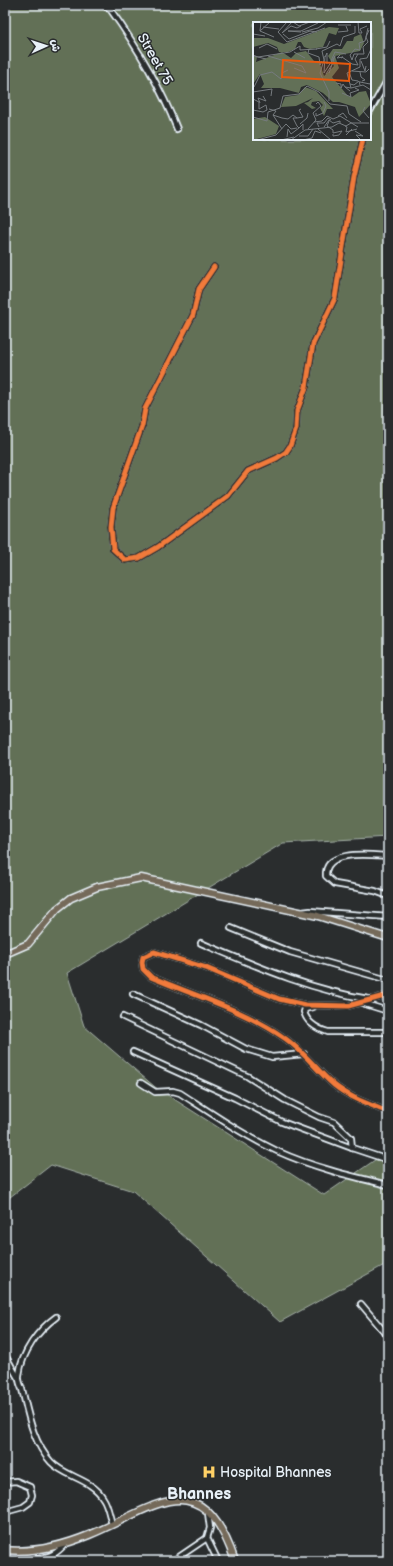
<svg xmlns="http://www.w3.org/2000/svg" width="393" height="1566" font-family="'Balsamiq Sans','Playpen Sans Arabic',sans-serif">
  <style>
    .green { fill: #627057; stroke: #a5b0a8; fill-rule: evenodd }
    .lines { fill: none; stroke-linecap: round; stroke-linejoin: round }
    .minor-casing { stroke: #e8f1f8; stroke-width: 8 }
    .major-casing { stroke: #e8f1f8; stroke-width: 9 }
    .minor { stroke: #2a2d2e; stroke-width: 4.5 }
    .major { stroke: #746a5a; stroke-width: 6 }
    .cycleway-casing { stroke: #2a2d2e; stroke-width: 8 }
    .cycleway { stroke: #f17a3a; stroke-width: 5 }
    .labels { text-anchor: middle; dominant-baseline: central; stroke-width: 3; stroke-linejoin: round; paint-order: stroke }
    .street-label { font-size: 14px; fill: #e8f1f8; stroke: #2a2d2e }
    .poi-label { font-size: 14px; fill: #e8f1f8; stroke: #2a2d2e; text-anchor: start }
    .quarter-label { font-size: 16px; font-weight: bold; fill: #e8f1f8; stroke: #2a2d2e }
    .inset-road { fill: none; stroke: #767b7f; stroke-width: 1 }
    .view { fill: #e8590c; fill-opacity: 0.15; stroke: #e8590c; stroke-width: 2 }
    .inset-edge { fill: none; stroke: #e8f1f8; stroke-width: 2 }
  </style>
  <rect width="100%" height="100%" fill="#2a2d2e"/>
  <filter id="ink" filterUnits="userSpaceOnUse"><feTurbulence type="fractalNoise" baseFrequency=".025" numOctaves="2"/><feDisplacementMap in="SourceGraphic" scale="8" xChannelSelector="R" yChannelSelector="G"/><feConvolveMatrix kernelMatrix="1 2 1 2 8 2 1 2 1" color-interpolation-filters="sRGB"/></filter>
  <g filter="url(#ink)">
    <path class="green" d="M5 5H388V837L283 843 67 973 84 1026 155 1087 324 1195 388 1151V1263L280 1322 133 1191 51 1165 5 1201ZM254 23H370V139H254Z"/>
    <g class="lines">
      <g class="minor-casing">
        <g id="minor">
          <path d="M104 5 110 9C138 48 160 85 177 129"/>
          <path d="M370 111 388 79"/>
          <path d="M214 267 199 289 193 315 145 409 142 426 113 508 111 527 113 549 125 560 139 558 158 547 228 496 248 471 277 458 286 452 290 446 296 429 297 411 306 387 313 344 335 298 354 177 363 139"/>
          <path d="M388 856C370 855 324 849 326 876L335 884 375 891 388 896"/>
          <path d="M302 912 310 911 388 917"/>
          <path d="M231 928 290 952 388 980"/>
          <path d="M201 943C256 966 310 990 369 999"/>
          <path d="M133 994 201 1025 246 1049 272 1057 304 1054"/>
          <path d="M388 995 348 1006 305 1005 279 999 206 968 154 952 143 957 142 962 143 969 151 977C195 996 244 1010 283 1037 303 1050 316 1070 334 1085 350 1098 369 1104 388 1112"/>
          <path d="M362 1003 388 1011"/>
          <path d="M313 1007 305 1009 304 1012C307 1023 318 1029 328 1032H388"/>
          <path d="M123 1017 247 1076 285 1100 319 1117 334 1122 351 1138 352 1148 388 1160"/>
          <path d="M133 1052 235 1098 282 1122 352 1148"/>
          <path d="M141 1083 155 1092 173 1091 180 1093C211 1113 243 1135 277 1151 312 1167 350 1176 388 1185"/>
          <path d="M361 1304 388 1336"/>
          <path d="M56 1317C38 1330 22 1352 19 1375 18 1380 20 1384 22 1389 28 1414 33 1443 51 1462 65 1477 92 1479 103 1498 108 1505 109 1515 112 1524"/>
          <path d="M5 1355 18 1378"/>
          <path d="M5 1482 16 1481 30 1487 32 1495 30 1502 23 1507 5 1512"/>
          <path d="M207 1538 218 1561"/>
          <path d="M29 1561C46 1556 52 1559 65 1544"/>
          <path d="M173 1561 207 1538 210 1528 208 1513"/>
        </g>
      </g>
      <g class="major-casing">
        <g id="major">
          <path d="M5 954 28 944 57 909 71 898 97 887 141 878 318 916 388 938"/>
          <path d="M5 1550C34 1553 62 1546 89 1535 155 1508 201 1461 235 1561"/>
        </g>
      </g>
      <use href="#minor" class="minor"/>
      <use href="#major" class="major"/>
      <g class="cycleway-casing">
        <g id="cycleway">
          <path d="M214 267 199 289 193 315 145 409 142 426 113 508 111 527 113 549 125 560 139 558 158 547 228 496 248 471 277 458 286 452 290 446 296 429 297 411 306 387 313 344 335 298 354 177 363 139"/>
          <path d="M388 995 348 1006 305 1005 279 999 206 968 154 952 143 957 142 962 143 969 151 977C195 996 244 1010 283 1037 303 1050 316 1070 334 1085 350 1098 369 1104 388 1112"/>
        </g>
      </g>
      <use href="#cycleway" class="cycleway"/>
    </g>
  </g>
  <defs>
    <g id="hospital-bare" transform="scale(1.08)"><path d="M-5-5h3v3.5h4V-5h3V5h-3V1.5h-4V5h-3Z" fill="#ffd166" stroke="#2a2d2e" stroke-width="2.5" paint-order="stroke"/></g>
  </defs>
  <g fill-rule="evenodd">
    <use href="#hospital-bare" x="209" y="1472"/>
  </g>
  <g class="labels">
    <g class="street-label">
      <text transform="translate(155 59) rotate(60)">Street 75</text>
    </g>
    <g class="poi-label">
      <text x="220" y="1472">Hospital Bhannes</text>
    </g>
    <g class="quarter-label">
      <text x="199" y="1494">Bhannes</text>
    </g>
  </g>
  <g transform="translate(253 22)">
    <rect width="118" height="118" fill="#2a2d2e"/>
    <path d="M76 5 86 6 83 13 76 11 70 25 57 27 51 25 48 20H45L42 27 35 30H26L24 25 15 21 0 25V16H15L31 22ZM108 12 111 21 107 29 82 34 86 46 79 55 95 74 99 75 106 70 113 69 118 82 106 95 102 85 86 80H80L70 71 54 63 48 65 46 71 27 66H8L11 62 7 52 0 62V34L4 35 3 40 29 30 38 36 43 31 53 29 61 39H66L71 54 81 44 75 34 80 27H89L94 19H100L101 15ZM52 65 63 69 80 87H74L71 94 67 86 70 83 66 79 59 80 58 83 63 86 59 87 51 81 55 80 60 76 43 84 28 85 32 75 45 73ZM12 95 26 104 23 112 0 118V97Z" fill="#627057"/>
    <path class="inset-road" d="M8 0 7 9 17 0M34 0 25 10 34 20 72 6M39 0 29 11 38 4 44 6 48 4M40 0 46 4 57 0M105 0 106 11H109L107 7 114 4M85 3H98M10 5 26 7M7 9 21 15M48 9H35L48 10M48 9 65 1M49 10 65 6 74 0M85 10 95 9 93 4M0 12 12 14M30 12 36 17 57 9 64 10M6 26 14 22 24 27M56 27 55 31 66 35 67 43 69 39M63 27 74 25 77 19M118 27 114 36 107 37V45L94 51 98 66 110 63 118 68M41 30 52 36M105 32H111L110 25 115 20 113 15 116 8M0 33 5 35 37 30 47 24V28L64 27M87 33 84 36 90 35 88 36M1 34 13 37M15 34 49 44 53 51 41 46M72 34 71 51 82 34 76 51M72 35 74 31V42M89 35 99 42 105 43 102 37 105 32H101L99 38 97 33 102 27 107 28 106 21 112 19 115 6M78 39 82 30 93 32M108 39 112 49 113 44M99 49 113 50 116 47M96 50 99 58 105 59M107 50 108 55 112 58 109 59M73 52 80 41M107 60 117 62 118 59M83 61 88 62V66L90 62 92 65M97 62 101 63 106 59 107 63M1 65 7 53 19 50 28 57 29 51 35 48M97 69 92 65 98 66M0 70 19 67 18 74M89 71 98 75 97 71 106 68 102 66M0 77 6 80V87L13 83 14 88M76 79V70L67 51 71 38 69 29 84 22 87 24 90 15 102 11V4M7 81 5 76 13 79 10 74M112 85 110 89 116 96M16 87 23 89 20 93 29 96 35 97 40 93 44 96H40L44 104 46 106 50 102V108M0 88 10 90 14 88M63 91V94L70 91 73 84 71 80M20 93 29 107M85 94 90 91 94 96M0 95 14 99 15 90 27 86 30 74 46 72 54 64 66 70 77 82 94 84 96 92 108 100M44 96 50 95 46 88 48 87M76 99 74 104 80 108V111L89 109M61 100 69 99 74 94 80 97 87 94 105 105M47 102 54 96 55 91M92 104 94 105 93 110 104 107M66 105 64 101H71L75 96 78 98M71 105 76 98 80 101 87 99V101M55 107 63 98 60 91 68 84 65 80 63 82M65 107 78 118M98 108 93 113 99 107M102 109 110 114 103 113 108 118M80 112V114L86 113 89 109M46 114H55L60 107M34 115 35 107 38 112 46 106M4 118 23 113 33 102 38 107 44 106M28 118 41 115M38 118 52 108 79 105 86 101 93 104 98 101H116M50 118 59 116 62 109 68 111"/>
    <path class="view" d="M30 38 97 42 96 59 29 55Z"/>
    <rect width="118" height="118" class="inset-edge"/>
  </g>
  <rect width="393" height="1566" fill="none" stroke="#2a2d2e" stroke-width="20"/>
  <rect x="10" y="10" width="373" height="1546" fill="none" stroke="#e8f1f8" stroke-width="1.5" filter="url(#ink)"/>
  <g transform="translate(46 46) rotate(87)" stroke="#2a2d2e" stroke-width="3" paint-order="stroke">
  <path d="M0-3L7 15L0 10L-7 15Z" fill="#e8f1f8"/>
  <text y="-6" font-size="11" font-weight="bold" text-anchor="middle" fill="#e8f1f8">ش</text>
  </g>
</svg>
